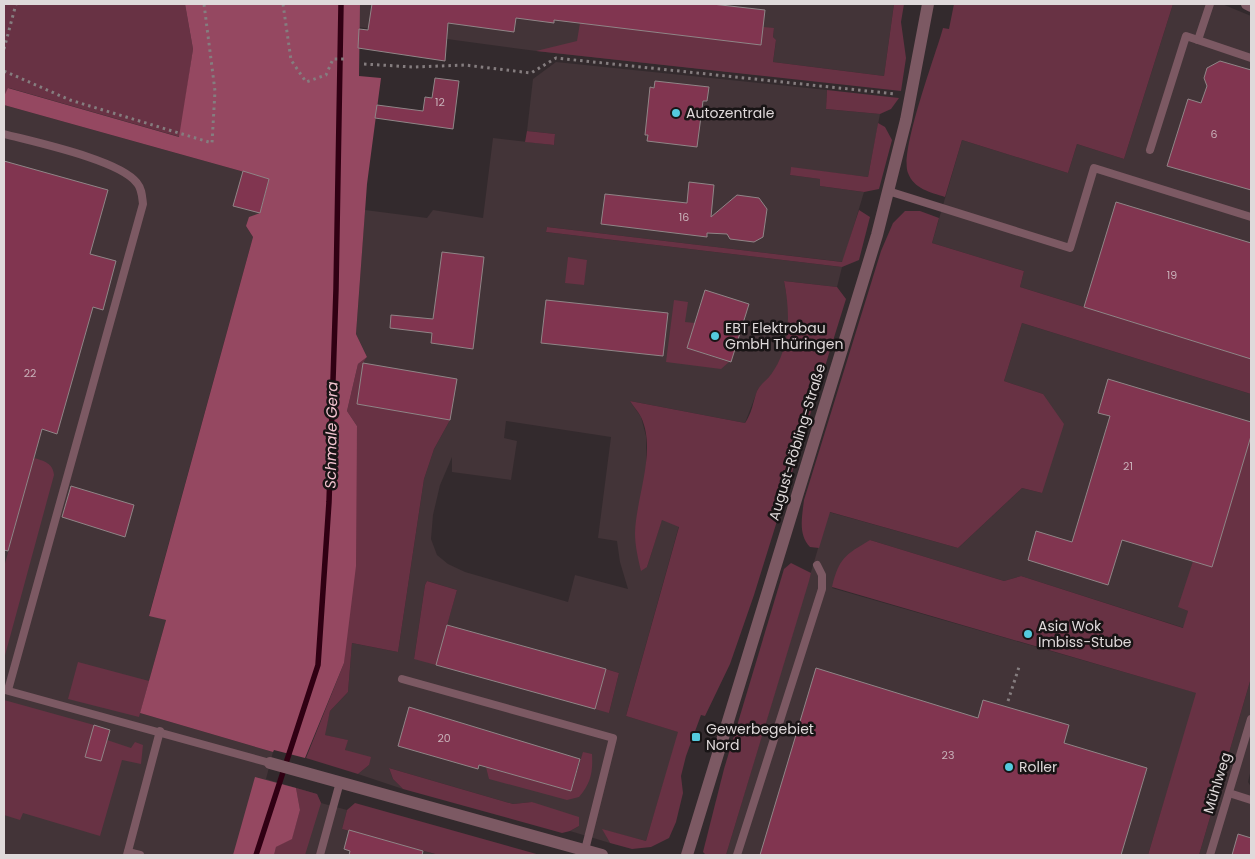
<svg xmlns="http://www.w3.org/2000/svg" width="1255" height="859" font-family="Poppins,sans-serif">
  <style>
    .built { fill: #433438; fill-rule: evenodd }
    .green { fill: #683244 }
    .forest { fill: #954861 }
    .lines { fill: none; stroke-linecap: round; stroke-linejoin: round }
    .stream { stroke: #300013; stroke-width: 5.5 }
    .building { fill: #813550; stroke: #908587 }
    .path { stroke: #857d7f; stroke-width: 3; stroke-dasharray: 2.5 4; stroke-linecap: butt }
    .service { stroke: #7c5963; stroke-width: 8 }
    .minor { stroke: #7c5963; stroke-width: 12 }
    .tertiary { stroke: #7c5963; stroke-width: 12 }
    .poi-dot { fill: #54cade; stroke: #181415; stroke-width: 2 }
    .labels { text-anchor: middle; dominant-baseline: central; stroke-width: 5; stroke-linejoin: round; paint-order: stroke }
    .number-label { font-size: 11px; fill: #c8b0b8 }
    .poi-label { font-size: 14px; fill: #dfd9da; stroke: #181415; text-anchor: start }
    .street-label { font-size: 14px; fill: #dfd9da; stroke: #181415 }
    .water-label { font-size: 15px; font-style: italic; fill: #f3c4d0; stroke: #181415 }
  </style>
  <rect width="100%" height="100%" fill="#332a2d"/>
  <g class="built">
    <path d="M360 4H894L884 76 773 62 776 41 773 37 774 28H763L757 75 536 51 358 27Z"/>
    <path d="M1173 4H1222L1251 16V359L1020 287 1024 271 932 243 962 140 1068 173 1077 144 1124 159Z"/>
    <path d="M556 62 827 90 826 109 880 114 868 177 791 168 790 175 821 179 820 186 864 192 843 262 547 227 546 232 842 267 837 287 784 281 788 303V330L783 353 774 372 758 389 745 423 630 401 641 417 646 436 647 567 662 519 679 526 626 716 679 732 646 841 603 830 610 843 570 831 579 826 532 802 513 804 389 768 393 779 403 789 358 774 369 765 345 750 347 740 324 735 330 711 348 692 352 643 398 652 424 479 434 449 450 420 357 404 363 363 367 357 356 334 365 210 427 218 433 210 483 218 493 138 554 145 555 134 527 131 533 79ZM506 421 611 437 598 538 617 541 620 562 628 589 575 575 568 602 465 572 448 564 437 555 431 539 433 515 440 485 452 457V472L511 480 517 441 504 438ZM427 581 457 590 447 625 414 659 425 585ZM606 669 619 673 609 713ZM580 759 579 797 571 791Z"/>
    <path d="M4 105 269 179 260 213 246 226 253 237 149 615 166 620 140 713 273 752 266 779 317 794 321 803 347 810 342 829 439 855H4Z"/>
    <path d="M1022 323 1251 394V436L1212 567 1193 562 1179 607 1188 611 1184 628 1021 576 1004 581 870 540 832 588 1197 693 1148 855H726L829 512 958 548 1022 488 1042 493 1043 394 1004 381Z"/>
    <path d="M1251 678V769L1248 782 1251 787V855H1199Z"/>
  </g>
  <g class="green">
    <path d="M4 4H185L193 49 180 137 9 88 4 96Z"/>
    <path d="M894 4H904L901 22 906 58 901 91 536 51 577 41 580 23 761 45 763 27 774 28 773 37 776 40 773 62 884 76Z"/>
    <path d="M954 4H1173L1124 159 1077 144 1068 173 962 140 945 197C930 192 914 189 908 173 899 152 936 54 943 28L949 29Z"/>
    <path d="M827 90 899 98 891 109 880 114 826 109Z"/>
    <path d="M878 123 885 127 892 140 879 189 864 192 820 186V179L790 175 791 167 868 177Z"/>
    <path d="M527 131 555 134 554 145 525 142Z"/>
    <path d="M859 210 870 217 859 260 842 267 546 232 547 227 842 262Z"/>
    <path d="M905 211H920L939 218 932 243 1024 271 1020 287 1251 359V394L1022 323 1004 381 1043 394 1064 424 1042 493 1022 488 958 548 830 512 819 548 810 547C798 535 802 517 804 500L881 251 893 223Z"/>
    <path d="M568 257 587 260 584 285 565 283Z"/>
    <path d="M784 281 837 287 846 299 754 595 730 664 705 716 701 715 686 756 681 776 683 793 676 822 669 838 651 847 632 849 610 843 602 829 646 841 678 732 626 716 679 527 662 520 647 567 641 571C638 558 635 546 635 533 636 497 657 451 641 417 638 411 633 406 630 401L745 423C752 413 753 402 757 391 761 383 770 378 774 370 791 343 790 311 784 281Z"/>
    <path d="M674 300 688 302 685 322 695 323 687 348 729 362 721 369 666 362Z"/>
    <path d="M367 357 363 363 357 404 450 420 434 449 424 479 398 652 352 643 348 692 330 711 325 735 348 740 345 750 371 757 369 765 358 774 306 758 344 663 357 426 347 411 358 364Z"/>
    <path d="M1251 436V678L1199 855H1148L1196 693 832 587C839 558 845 555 870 540L1004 581 1021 576 1183 628 1188 611 1178 607 1193 561 1212 567Z"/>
    <path d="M34 458C44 461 53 463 54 475L4 659V567Z"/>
    <path d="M791 563 811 573 809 581 726 855H706L703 852 724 769 784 569Z"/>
    <path d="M427 581 457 590 436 665 414 659 425 585Z"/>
    <path d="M78 662 149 681 139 717 68 699Z"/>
    <path d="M606 669 619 673 609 713 595 709Z"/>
    <path d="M4 700 94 725 107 740 131 748 135 742 143 745 141 764 122 760 100 836 23 813 20 820 4 815Z"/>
    <path d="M583 752 592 754C593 772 591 783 579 797L567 800 489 779 486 767 571 791Z"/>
    <path d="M389 768 513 804 532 802 579 817V826L570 831 562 833 403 789 393 779Z"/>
    <path d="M296 788 317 794 321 803 305 855H274L276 847 292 838 300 810Z"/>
    <path d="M355 803 540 855H439L342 829 347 810Z"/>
  </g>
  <g class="forest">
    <path d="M185 4H360L359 76 381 78 367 184 356 334 367 357 358 364 347 411 357 426 356 566 344 663 305 758 274 750 273 752 140 713 166 620 149 616 253 237 246 226 249 217 260 213 269 179 4 105V96L8 88 179 137 193 49Z"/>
    <path d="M255 777 296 788 300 810 292 839 276 847 274 855H233Z"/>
  </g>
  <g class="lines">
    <path class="stream" d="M256 855 318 665 329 502 336 289 341 4"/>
  </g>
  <g class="building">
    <path d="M372 4H712L765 10 761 45 554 20V23L516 18 514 32 448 23 445 61 358 48 359 29 368 30Z"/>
    <path d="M1220 61 1251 70V190L1167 166 1188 99 1201 103 1207 86 1204 78 1207 68Z"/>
    <path d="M435 78 459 81 453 129 375 118 377 105 423 111 425 97 432 98Z"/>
    <path d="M655 81 709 87 707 101H703L697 147 647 141 648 135H645L650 87 654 88Z"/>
    <path d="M4 161 108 190 90 254 116 261 103 310 93 307 57 434 42 429 8 551 4 550Z"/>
    <path d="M243 171 269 179 260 213 233 206Z"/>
    <path d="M689 182 714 185 711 217 737 195 759 198 767 209 763 237 754 242 730 239 727 234 707 233V237L601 224 605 194 687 203Z"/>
    <path d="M1116 202 1251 243V359L1084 307Z"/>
    <path d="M442 252 484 257 473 349 431 343 432 333 390 328 391 315 433 319Z"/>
    <path d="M705 290 749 304 731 362 687 348Z"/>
    <path d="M546 300 668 313 663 356 541 343Z"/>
    <path d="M363 363 457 379 450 420 357 404Z"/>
    <path d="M1108 379 1251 422V436L1212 567 1122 540 1108 585 1028 560 1036 531 1072 542 1110 416 1098 413Z"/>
    <path d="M71 486 134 505 125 537 62 517Z"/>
    <path d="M447 625 606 669 595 709 436 665Z"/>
    <path d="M816 668 978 718 983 700 1069 725 1064 743 1147 768 1121 855H760Z"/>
    <path d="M409 707 580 759 571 791 479 765 478 769 398 746Z"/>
    <path d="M94 725 110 730 101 761 85 757Z"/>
    <path d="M349 830 423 851 422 855H349L350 851 344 849Z"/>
    <path d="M1238 834 1251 838V855H1232Z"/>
  </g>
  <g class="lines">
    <g class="path">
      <path d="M283 4 291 60 306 82 326 75 333 59H345"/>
      <path d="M4 49 16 4"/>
      <path d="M364 64 413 67 465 65 531 73 556 58 896 94"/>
      <path d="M4 71 70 100 212 143 215 91 204 4"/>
      <path d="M1008 701 1019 667"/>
    </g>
    <g class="service">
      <path d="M1198 40 1210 4"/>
      <path d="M4 134C34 142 120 160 137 183 142 189 142 196 143 204L8 690"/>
      <path d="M1150 150 1186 36 1251 58"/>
      <path d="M888 191 1070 248 1094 168 1251 217"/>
      <path d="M402 679 613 738 585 850"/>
      <path d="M5 690 270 763"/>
      <path d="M1229 793 1251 800"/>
      <path d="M128 852 140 855"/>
      <path d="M127 855 160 731"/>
      <path d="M320 855 340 782"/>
      <path d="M737 855 822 589V575L817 565"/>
      <path d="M1210 855 1251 719"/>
    </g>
    <g class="minor">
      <path d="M1247 4 1251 6"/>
      <path d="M270 763 602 855"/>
    </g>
    <path class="tertiary" d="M687 855 877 235 906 120 928 4"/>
  </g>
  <g class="poi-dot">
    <circle cx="676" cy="113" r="5"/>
    <circle cx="715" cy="336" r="5"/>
    <circle cx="1028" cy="634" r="5"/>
    <rect x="691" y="732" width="10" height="10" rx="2.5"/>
    <circle cx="1009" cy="767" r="5"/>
  </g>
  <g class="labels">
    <g class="number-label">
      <text x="440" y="102">12</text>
      <text x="1214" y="134">6</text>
      <text x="684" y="217">16</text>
      <text x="1172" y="275">19</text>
      <text x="30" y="373">22</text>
      <text x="1128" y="466">21</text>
      <text x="444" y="738">20</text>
      <text x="948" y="755">23</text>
    </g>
    <g class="poi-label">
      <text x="686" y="113">Autozentrale</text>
      <text x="725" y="328">EBT Elektrobau<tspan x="725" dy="16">GmbH Thüringen</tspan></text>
      <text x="1038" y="626">Asia Wok<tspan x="1038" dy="16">Imbiss-Stube</tspan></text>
      <text x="706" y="729">Gewerbegebiet<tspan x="706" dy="16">Nord</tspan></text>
      <text x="1019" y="767">Roller</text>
    </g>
    <g class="street-label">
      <text transform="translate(797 442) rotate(-73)">August-Röbling-Straße</text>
      <text transform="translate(1217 783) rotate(-73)">Mühlweg</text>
    </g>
    <g class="water-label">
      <text transform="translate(331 435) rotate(-89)">Schmale Gera</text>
    </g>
  </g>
  <rect width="1255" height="859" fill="none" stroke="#dfd9da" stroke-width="10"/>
</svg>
